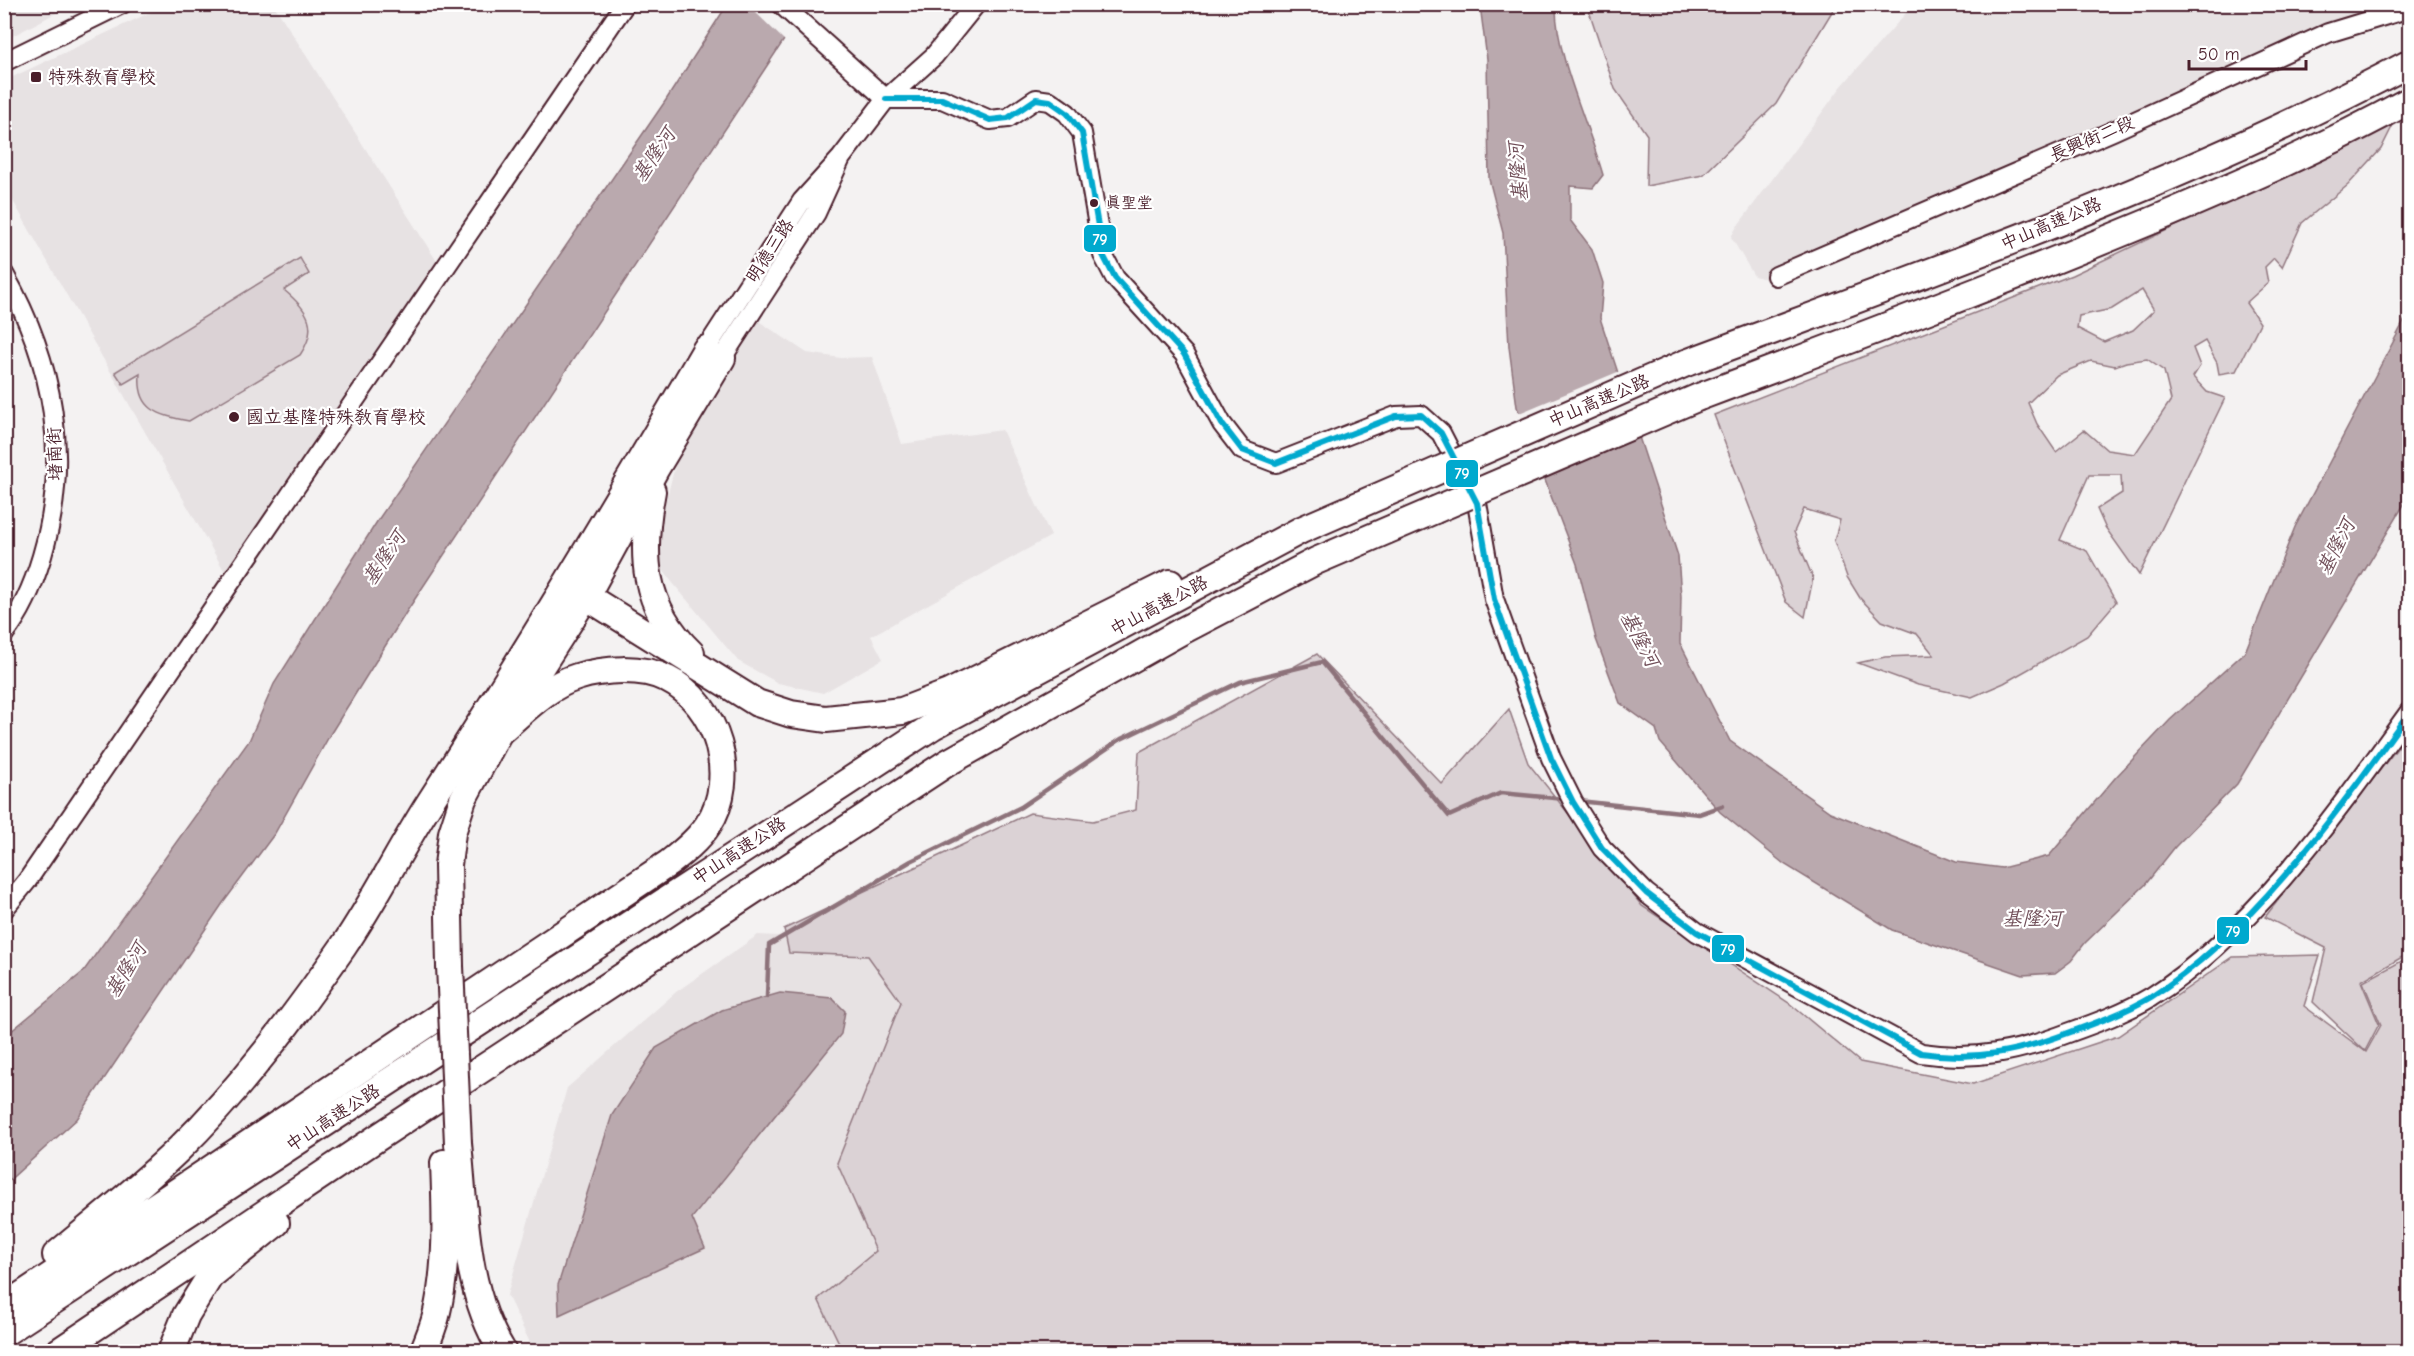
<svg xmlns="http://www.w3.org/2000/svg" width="2414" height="1356" font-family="'Comic Neue','LXGW WenKai TC',sans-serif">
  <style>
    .built { fill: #e7e2e3 }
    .green { fill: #dbd2d5; stroke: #927880; stroke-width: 1.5; fill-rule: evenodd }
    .water { fill: #baa9ae; stroke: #8d727a; stroke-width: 1.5 }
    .pier { fill: #f4f2f2 }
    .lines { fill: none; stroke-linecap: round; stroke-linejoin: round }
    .stream { stroke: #8d727a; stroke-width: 4.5 }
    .minor-casing { stroke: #4a1f2b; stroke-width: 22 }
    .highway-casing { stroke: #4a1f2b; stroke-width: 30 }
    .minor { stroke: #fff; stroke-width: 18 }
    .highway { stroke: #fff; stroke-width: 26 }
    .highway-bridge-casing { stroke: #4a1f2b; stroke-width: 30; stroke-linecap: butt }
    .highway-bridge { stroke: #fff; stroke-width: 26 }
    .bus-1-casing { stroke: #fff; stroke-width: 10 }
    .bus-1 { stroke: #00a9ce; stroke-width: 6 }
    .poi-dot { fill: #4a1f2b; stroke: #fff; stroke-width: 2 }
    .labels { text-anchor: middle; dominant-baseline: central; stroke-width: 4.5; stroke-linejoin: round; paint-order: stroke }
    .bus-label { font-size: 16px; fill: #4a1f2b; stroke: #fff; text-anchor: start }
    .poi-label { font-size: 18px; fill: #4a1f2b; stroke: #fff; text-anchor: start }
    .street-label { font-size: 18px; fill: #4a1f2b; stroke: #fff }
    .water-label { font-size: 20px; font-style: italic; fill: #714f59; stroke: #fff }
    .line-badge { stroke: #fff; stroke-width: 2 }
    .badge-label { font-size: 16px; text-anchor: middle; font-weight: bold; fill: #fff }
  </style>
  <rect width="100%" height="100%" fill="#f4f2f2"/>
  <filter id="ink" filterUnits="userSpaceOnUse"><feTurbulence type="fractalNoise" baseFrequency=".0167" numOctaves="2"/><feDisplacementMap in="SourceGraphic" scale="12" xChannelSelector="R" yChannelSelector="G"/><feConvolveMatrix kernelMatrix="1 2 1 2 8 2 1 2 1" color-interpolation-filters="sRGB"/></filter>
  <g filter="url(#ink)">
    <g class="built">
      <path d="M5 4H71V5L5 40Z"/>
      <path d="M166 5H274L438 263 225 572 5 187 4 81Z"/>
      <path d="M1913 5H2403L1779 282 1754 276 1731 237 1736 228 1841 87Z"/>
      <path d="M757 320 807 353 841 358 872 357 902 444 1002 430 1051 536 871 636 883 659 823 693 778 683 738 661 672 582 663 570 658 555 659 527 679 451Z"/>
      <path d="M758 935 1151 954 1148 1351H534L507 1295 567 1088 676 992Z"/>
    </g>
    <g class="green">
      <path d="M1587 5 1588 4 1836 5 1776 104 1703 175 1646 186 1647 135 1615 89Z"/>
      <path d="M2394 123 2381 149 2348 185 2302 223 2282 267 2274 258 2265 267 2268 283 2246 303 2260 323 2236 371 2219 374 2217 363 2205 341 2193 348 2200 366 2193 377 2207 392 2225 398 2139 575 2105 527 2097 509 2122 493 2121 475H2089L2060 540 2087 551 2116 602 2087 636 2004 683 1972 697 1918 685 1858 663 1885 657 1934 655 1917 634 1882 621 1860 598 1847 577 1834 541 1840 520 1804 509 1794 532 1813 578 1805 617 1786 602 1714 415 2072 275ZM2142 290 2154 310 2133 330 2104 342 2077 328 2079 316 2112 309ZM2147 359 2164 371 2171 400 2135 454 2107 450 2084 430 2056 452 2037 424 2028 403 2057 375 2091 361 2115 366 2126 362Z"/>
      <path d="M300 258 309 274 284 290C307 309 320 326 300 355L189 421C158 415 137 410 140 374L123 384 115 372Z"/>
      <path d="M1317 654 1442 784 1509 709 1528 763 1642 906 1789 1003 1860 1062 1973 1084 2118 1036 2233 957 2320 955 2304 1006 2366 1052 2381 1025 2363 982 2409 957V1351H843L818 1299 876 1251 837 1163 901 1002 868 956 789 953 784 929 1030 813 1093 821 1136 810 1139 752Z"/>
      <path d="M2409 733V953L2361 981 2379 1024 2365 1051 2313 1002 2326 948 2265 917Z"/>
    </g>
    <g class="water">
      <path d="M727 5H807L407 611 331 733 275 833 223 903 77 1119 5 1184 4 1037 83 972 249 741 274 684 378 520 666 100Z"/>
      <path d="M1480 5H1556C1555 55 1589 125 1603 175L1593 188 1570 186V220L1592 249 1603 283 1600 318 1678 556 1681 596 1680 643 1730 741 1830 812 1956 862 2002 868 2049 856 2115 778 2170 720 2245 652 2295 527 2409 312V496L2237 784 2175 847 2145 885 2085 943 2071 961 2055 973 2023 975 1892 930 1784 864 1720 812 1660 742 1656 729 1620 703 1596 639 1577 564 1517 407 1509 347 1503 233 1489 179 1487 59Z"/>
      <path d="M780 993 832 998 845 1011 841 1034 692 1218 705 1248 559 1315 558 1285 612 1115 656 1048 722 1010Z"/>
    </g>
    <g class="pier">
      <path d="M810 4 786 42 748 5Z"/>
      <path d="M1620 371 1639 431 1540 474 1517 414Z"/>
    </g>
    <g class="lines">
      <g class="stream">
        <path d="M1579 801 1699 814 1722 806"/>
        <path d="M767 996 769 945 911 861 1021 807 1121 739 1240 682 1322 662 1449 816 1501 793 1565 799"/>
      </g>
      <g class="minor-casing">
        <g id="minor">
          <path d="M781 4 886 99"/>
          <path d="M4 62 122 4"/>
          <path d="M886 99H942L990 120 1008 118 1036 99 1050 101 1067 113 1082 133 1103 255 1115 278 1184 354 1222 424 1242 450 1276 463 1396 416 1421 415 1441 433 1477 503 1494 599 1551 758 1573 802 1602 848 1646 893 1697 932 1921 1053C1974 1061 2018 1052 2068 1033 2096 1023 2126 1012 2151 997 2254 932 2339 809 2410 711"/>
          <path d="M841 158 816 213 722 358 706 349 802 201 841 158 886 99 934 56 976 4"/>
          <path d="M4 274C54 362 71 458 42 556 34 583 22 612 4 634"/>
          <path d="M1776 276 2113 131 2328 33 2410 8"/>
          <path d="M4 909 27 881 625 4"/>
        </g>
      </g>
      <g class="highway-casing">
        <g id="highway">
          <path d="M1686 363C1929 272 2180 185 2410 63"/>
          <path d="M1699 397C1851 340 2002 283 2151 221 2239 184 2327 146 2410 100"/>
          <path d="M652 491C640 554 642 606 691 653"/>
          <path d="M568 585 757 703 791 714 826 719 902 711 949 693 1170 583"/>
          <path d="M450 966 448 865 452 833 463 799 499 732 586 596 656 468 722 358"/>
          <path d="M458 1143C465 1212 464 1291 503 1352"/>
          <path d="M56 1255C98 1220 141 1186 180 1148 241 1088 294 1017 343 947 375 900 400 849 430 802 526 653 617 502 706 349"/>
          <path d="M4 1307 669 863C683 852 698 840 708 825 739 777 718 704 667 679 642 666 603 669 577 677 547 686 523 712 499 732"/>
          <path d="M4 1333 933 726 1301 530 1421 478"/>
          <path d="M58 1352 377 1138 947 763 1180 632 1316 561 1435 510"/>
          <path d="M171 1352 186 1315 210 1276 276 1223"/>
          <path d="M423 1352C428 1340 433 1328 436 1316 448 1268 446 1212 444 1163"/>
        </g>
      </g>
      <use href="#minor" class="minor"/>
      <use href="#highway" class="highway"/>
      <g class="highway-bridge-casing">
        <g id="highway-bridge">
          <path d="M1421 478 1686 363"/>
          <path d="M1435 510 1699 397"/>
          <path d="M450 966 458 1143"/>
        </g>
      </g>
      <use href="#highway-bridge" class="highway-bridge"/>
      <g class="bus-1-casing">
        <path id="bus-1" d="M886 99H942L990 120 1008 118 1036 99 1050 101 1067 113 1082 133 1103 255 1115 278 1184 354 1222 424 1242 450 1276 463 1396 416 1421 415 1441 433 1477 503 1494 599 1551 758 1573 802 1602 848 1646 893 1697 932 1921 1053C1974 1061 2018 1052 2068 1033 2096 1023 2126 1012 2151 997 2254 932 2339 809 2410 711"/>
      </g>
      <use href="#bus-1" class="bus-1"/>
    </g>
  </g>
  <g class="poi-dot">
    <rect x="30" y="71" width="12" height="12" rx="3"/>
    <circle cx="1094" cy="203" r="5"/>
    <circle cx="234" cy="417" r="6"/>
  </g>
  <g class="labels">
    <g class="bus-label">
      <text x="1105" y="203">真聖堂</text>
    </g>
    <g class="poi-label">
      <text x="48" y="77">特殊教育學校</text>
      <text x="246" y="417">國立基隆特殊教育學校</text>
    </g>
    <g class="street-label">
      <text transform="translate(2092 139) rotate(-23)">長興街二段</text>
      <text transform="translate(2051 224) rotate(-23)">中山高速公路</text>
      <text transform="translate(770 251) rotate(-57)">明德三路</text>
      <text transform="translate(1599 401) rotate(-23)">中山高速公路</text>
      <text transform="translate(55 454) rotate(-92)">堵南街</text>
      <text transform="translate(1159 606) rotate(-28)">中山高速公路</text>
      <text transform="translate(739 851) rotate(-33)">中山高速公路</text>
      <text transform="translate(333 1118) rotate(-33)">中山高速公路</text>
    </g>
    <g class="water-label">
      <text transform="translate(654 155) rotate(-56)">基隆河</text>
      <text transform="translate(1518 172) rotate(-95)">基隆河</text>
      <text transform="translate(2336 547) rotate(-63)">基隆河</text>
      <text transform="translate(384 558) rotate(-56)">基隆河</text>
      <text transform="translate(1640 639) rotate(62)">基隆河</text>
      <text x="2032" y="918">基隆河</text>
      <text transform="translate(126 970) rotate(-59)">基隆河</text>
    </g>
  </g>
  <g class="line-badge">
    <rect x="1083" y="224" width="34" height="29" rx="6" fill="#00a9ce"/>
    <rect x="1445" y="459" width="34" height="29" rx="6" fill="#00a9ce"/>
    <rect x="2216" y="916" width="34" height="29" rx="6" fill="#00a9ce"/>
    <rect x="1711" y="934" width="34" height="29" rx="6" fill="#00a9ce"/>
  </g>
  <g class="badge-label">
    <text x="1100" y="245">79</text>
    <text x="1462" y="479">79</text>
    <text x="2233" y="937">79</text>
    <text x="1728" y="955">79</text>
  </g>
  <rect width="2414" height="1356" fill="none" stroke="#fff" stroke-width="24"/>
  <rect x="12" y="12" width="2390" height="1332" fill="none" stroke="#4a1f2b" stroke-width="2" filter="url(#ink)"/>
  <path d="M2189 60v9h117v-9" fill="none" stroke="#4a1f2b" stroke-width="3"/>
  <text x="2198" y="60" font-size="18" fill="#4a1f2b" stroke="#ffffff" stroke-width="4.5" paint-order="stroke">50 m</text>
</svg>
